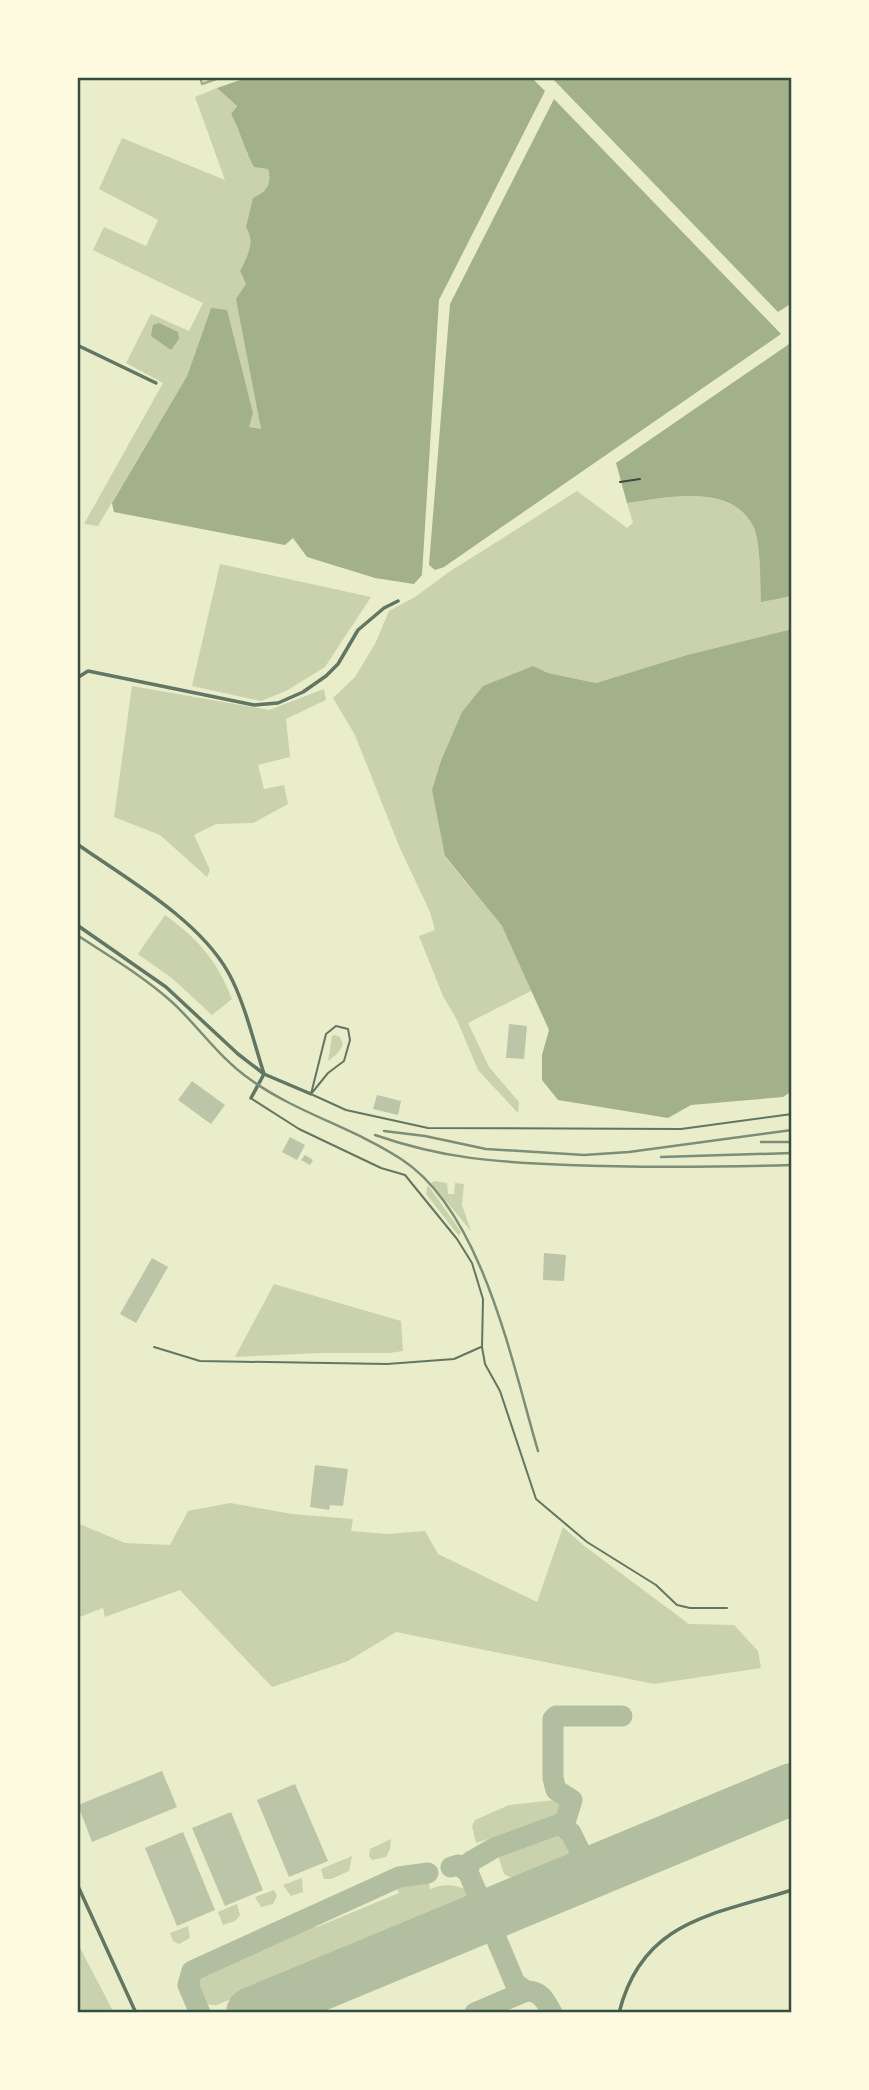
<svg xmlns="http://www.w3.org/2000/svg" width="869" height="2090" font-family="'Archivo Narrow',sans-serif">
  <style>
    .green { fill: #cad2ad }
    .water { fill: #a3b18a }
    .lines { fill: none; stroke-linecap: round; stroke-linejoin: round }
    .stream { stroke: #a3b18a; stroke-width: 2.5 }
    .taxiway { stroke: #b2bea0; stroke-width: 21 }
    .runway { stroke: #b2bea0; stroke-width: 52 }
    .building { fill: #bcc5a7 }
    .path { stroke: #344e41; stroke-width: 2 }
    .service { stroke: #617663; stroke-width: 2 }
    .minor { stroke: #617663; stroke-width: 3.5 }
    .rail { stroke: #7c8e77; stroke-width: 2.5 }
    .neatline { fill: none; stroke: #344e41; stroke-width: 2.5 }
  </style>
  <rect width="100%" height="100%" fill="#e9edc9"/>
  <g class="green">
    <path d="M217 88 237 106 231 114 242 134 247 154 268 169 270 180 251 236 250 250 240 271 246 284 261 430 249 428 211 308 187 376 98 526 84 524 163 383 126 363 151 314 189 331 203 303 93 250 104 227 146 246 158 220 99 189 122 138 225 180 195 97Z"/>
    <path d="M577 491 627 528 633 523 627 503C666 498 729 482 753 526 761 540 760 584 761 601L792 596V629L687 655 596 683 548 673 532 666 445 857 502 926 533 990 468 1023 489 1067 519 1102 518 1113 478 1070 457 1020 443 996 419 936 435 930 430 912 399 846 355 735 333 698 355 677 375 644 389 611 415 597 449 572Z"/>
    <path d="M220 564 371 597 325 667 286 691 261 701 192 686Z"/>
    <path d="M132 686 269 710 324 689 326 700 286 719 290 757 258 765 264 789 284 785 288 804 253 823 216 824 194 835 210 870 207 877 160 835 114 817Z"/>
    <path d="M165 915C199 940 216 959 232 999L212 1015 173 979 138 954Z"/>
    <path d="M335 1035 340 1037 343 1045 337 1054 328 1061 332 1036Z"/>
    <path d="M434 1181 447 1183 448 1194H454L455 1183 464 1184 462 1205 471 1231 431 1183Z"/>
    <path d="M428 1185 461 1232 459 1236 426 1194Z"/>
    <path d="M274 1284 401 1321 403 1351 389 1353H319L235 1357Z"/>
    <path d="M230 1503 292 1514 353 1519 351 1531 387 1534 425 1531 438 1554 537 1602 563 1527 583 1545 689 1624 734 1625 758 1651 761 1668 654 1684 396 1632 348 1661 272 1687 180 1590 105 1617 103 1608 77 1618V1523L125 1543 170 1545 188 1511Z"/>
    <path d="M565 1799C565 1805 566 1810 562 1815 549 1828 511 1838 493 1845L491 1838 476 1843 472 1826 475 1820 509 1805Z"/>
    <path d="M556 1829 564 1834 573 1854 514 1879 504 1874 497 1852Z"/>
    <path d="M391 1839 390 1849 386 1857 372 1860 369 1856 370 1849Z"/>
    <path d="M352 1856 349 1871 331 1879H324L321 1869Z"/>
    <path d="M302 1878 303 1892 291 1896 283 1885Z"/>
    <path d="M409 1883H429L430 1889C443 1883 459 1884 470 1892L466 1899 217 2005C202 2006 197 1997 195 1984L204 1970 307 1925 317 1927 399 1893 397 1888Z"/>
    <path d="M274 1890 277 1896 273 1904 261 1907 255 1897Z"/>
    <path d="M237 1904 240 1915 235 1921 223 1925 218 1912Z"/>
    <path d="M188 1926 190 1938 179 1944 173 1941 170 1933Z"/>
    <path d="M77 1942 114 2013H77Z"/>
  </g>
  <g class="water">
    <path d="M249 77H531L545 91 439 300 422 575 414 584 375 578 307 557 293 538 285 545 114 512 112 503 187 376 211 308 227 310 253 413 249 427 261 429 236 299 246 284 240 271C247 256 256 243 246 227L253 198C267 192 272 184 268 169L254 167C244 149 241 132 231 114L237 106 217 88Z"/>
    <path d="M551 77H792V303L778 312Z"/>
    <path d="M554 99 781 334 444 567 435 570 429 565 450 304Z"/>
    <path d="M159 323 178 332 179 339 171 350 151 336 153 325Z"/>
    <path d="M792 342V596L761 602C760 584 761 540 753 526 730 482 666 498 627 503L616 463Z"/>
    <path d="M792 629V1091L783 1097 691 1105 668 1118 558 1100 542 1080V1055L549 1030 502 926 445 856 432 790 441 761 462 712 483 686 533 666 548 673 596 683 687 655Z"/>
  </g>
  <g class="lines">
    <path class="stream" d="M200 77 202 84 222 77"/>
    <g class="taxiway">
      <path d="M560 1824 566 1819 572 1800 556 1790 553 1778V1719L556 1716H622"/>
      <path d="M451 1867 458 1865 468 1872 515 1983 526 1991C541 1990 546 2002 552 2013"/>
      <path d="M468 1872 470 1862 494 1848 560 1824 571 1833 590 1872"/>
      <path d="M200 2013 188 1985 192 1971 399 1877 428 1873"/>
      <path d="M475 2013 526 1991"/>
    </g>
    <path class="runway" d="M252 2013 792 1789"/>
  </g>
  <g class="building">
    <path d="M509 1024 527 1026 524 1059 506 1058Z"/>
    <path d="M192 1081 225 1105 211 1124 178 1100Z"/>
    <path d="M377 1095 401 1101 398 1115 373 1109Z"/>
    <path d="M290 1137 305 1145 297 1160 282 1152Z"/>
    <path d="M305 1155 313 1160 310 1165 301 1160Z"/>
    <path d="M544 1253 566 1255 564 1281 543 1280Z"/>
    <path d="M152 1258 168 1267 136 1323 120 1314Z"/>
    <path d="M315 1465 348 1469 343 1506 330 1505 329 1510 310 1507Z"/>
    <path d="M162 1771 177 1807 92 1842 78 1805Z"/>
    <path d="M295 1784 328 1861 289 1877 257 1800Z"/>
    <path d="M231 1812 263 1890 225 1906 192 1828Z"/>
    <path d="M183 1832 215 1910 177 1926 145 1848Z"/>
  </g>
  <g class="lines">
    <path class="path" d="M620 482 640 479"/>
    <g class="service">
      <path d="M336 1026 348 1029 350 1040 344 1061 328 1073 311 1094 326 1034Z"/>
      <path d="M313 1095 346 1110 428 1128 681 1129 792 1114"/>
      <path d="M252 1099 299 1129 381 1168 405 1175 457 1239 472 1263 483 1299 482 1347 485 1364 500 1391 536 1499 587 1542 656 1585 677 1605 690 1608H727"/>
      <path d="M154 1347 200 1361 387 1364 454 1359 481 1347"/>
    </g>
    <g class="minor">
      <path d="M77 345 156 383"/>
      <path d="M77 678 88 671 254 705 278 703 303 692 326 676 338 664 358 630 384 608 398 601"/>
      <path d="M77 844C127 879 198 919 228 972 244 1000 254 1043 264 1074"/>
      <path d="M77 925 166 987 238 1054 264 1074 311 1094"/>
      <path d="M251 1098 264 1074"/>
      <path d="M77 1884 136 2013"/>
      <path d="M619 2013C642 1920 713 1915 792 1890"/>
    </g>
    <g class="rail">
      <path d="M77 935C109 956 143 976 172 1002 199 1027 220 1059 251 1080 297 1113 354 1128 401 1159 482 1211 512 1363 538 1451"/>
      <path d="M384 1131 425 1136 486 1149 584 1155 629 1152 792 1130"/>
      <path d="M375 1135C444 1159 496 1162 568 1165 643 1168 717 1167 792 1165"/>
      <path d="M761 1142H792"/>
      <path d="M661 1157 792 1153"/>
    </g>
  </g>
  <rect width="869" height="2090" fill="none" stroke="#fefae0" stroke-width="158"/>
  <rect x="79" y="79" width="711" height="1932" class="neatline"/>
</svg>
